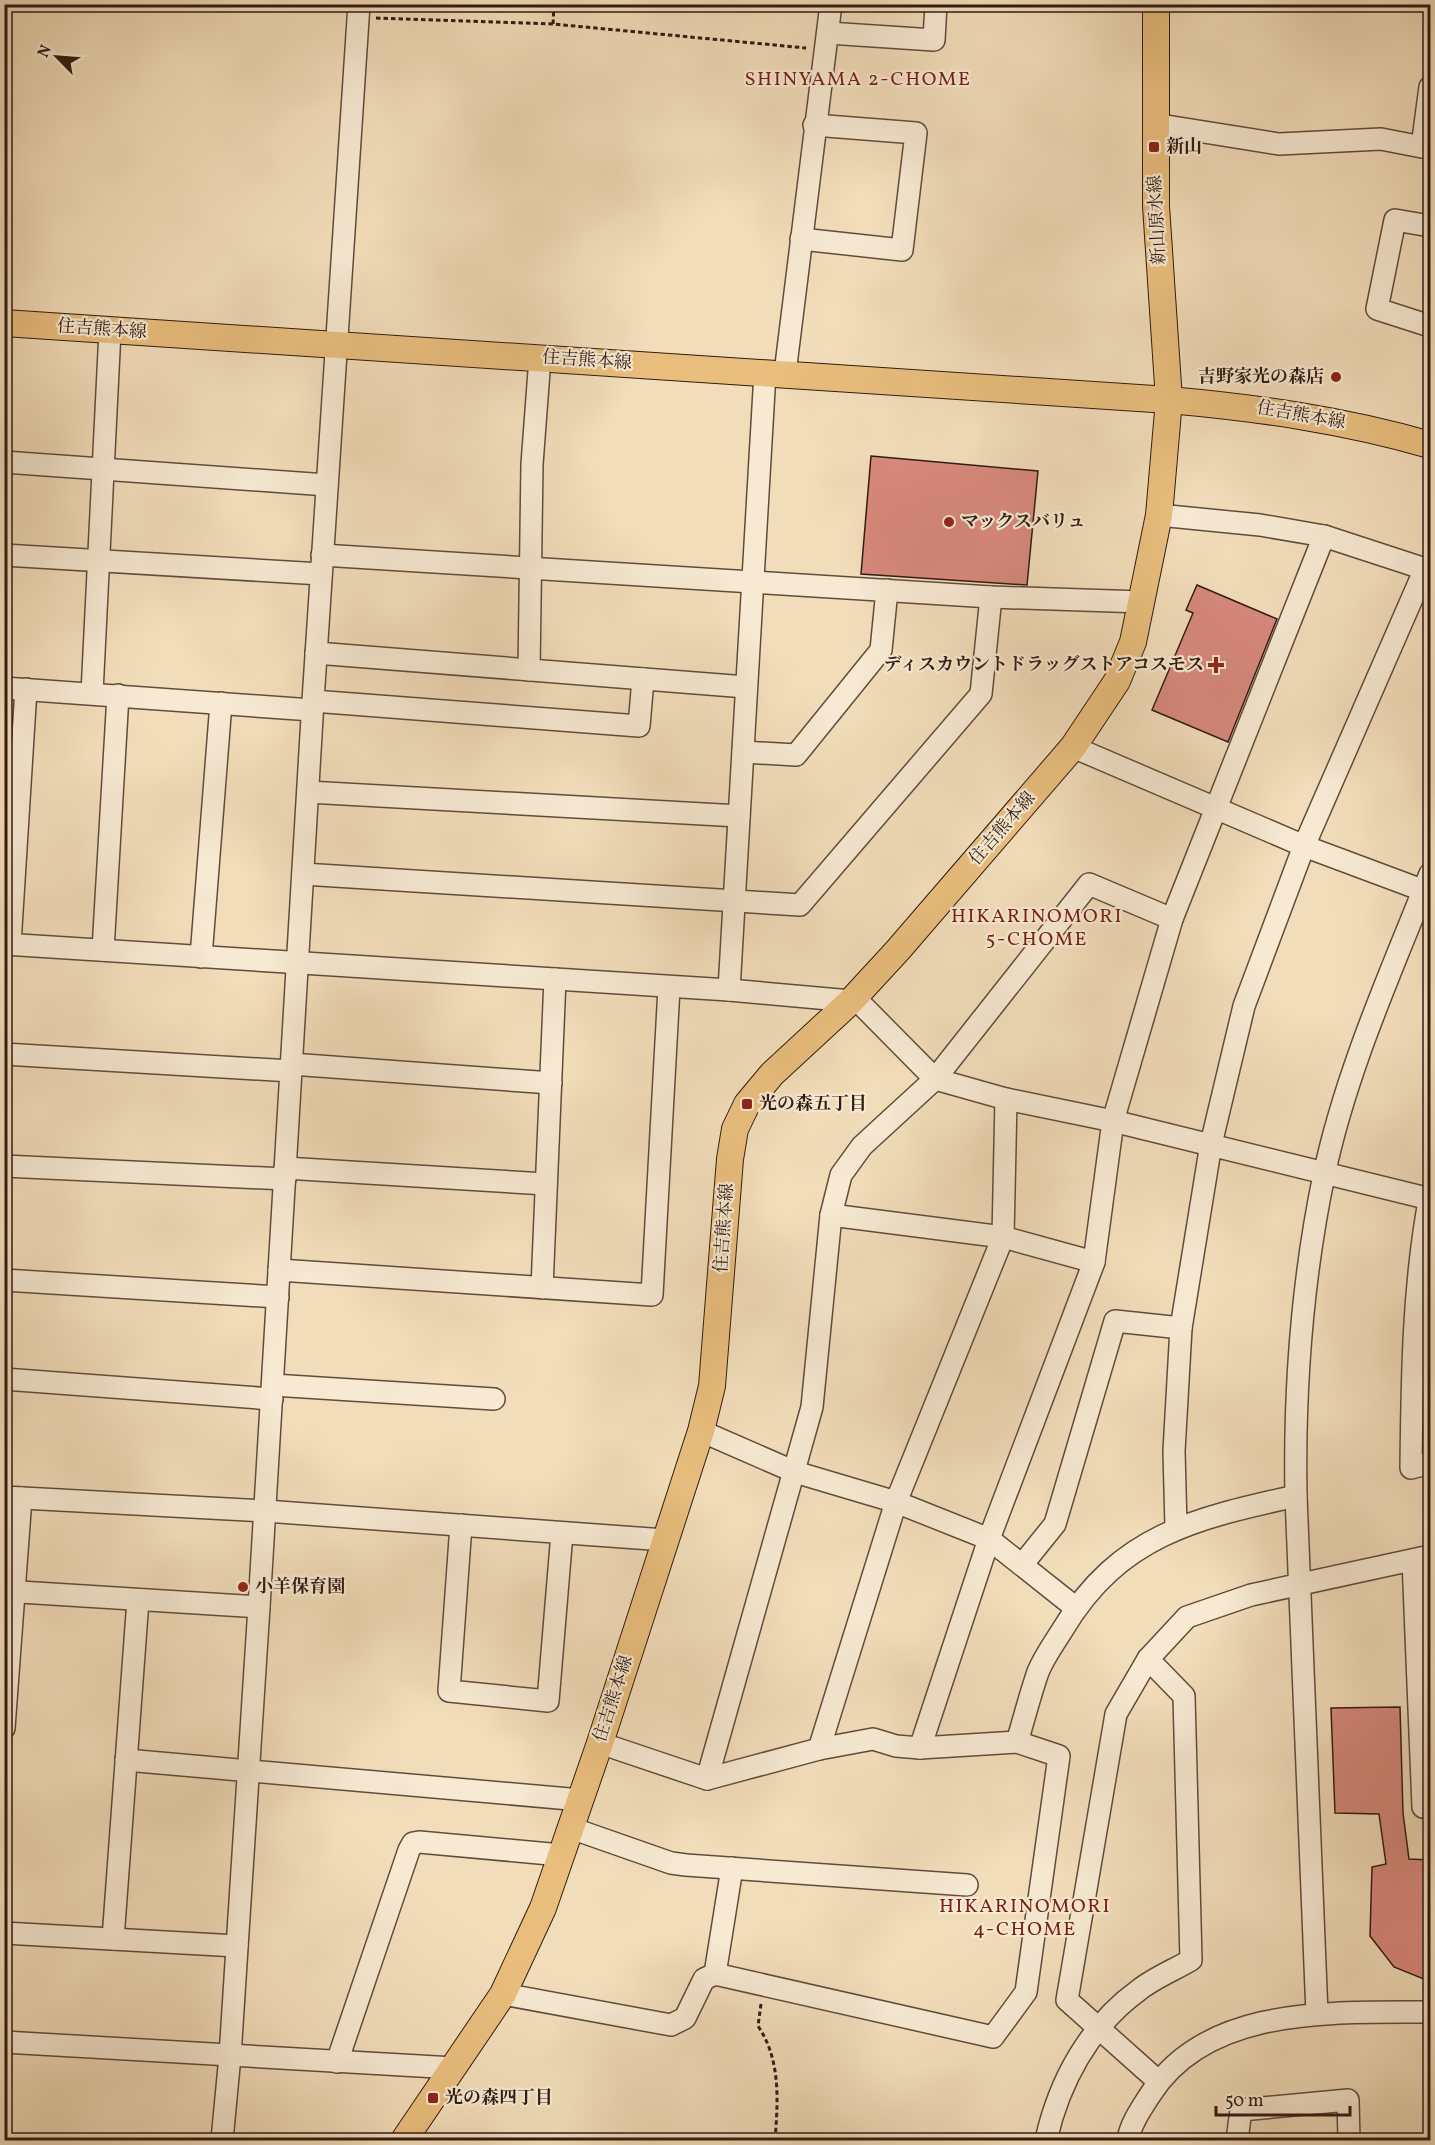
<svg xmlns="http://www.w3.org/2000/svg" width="1435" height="2145" font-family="Vollkorn,'Noto Serif JP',serif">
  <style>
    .building { fill: #d8897d; stroke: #301b13; stroke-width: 1.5 }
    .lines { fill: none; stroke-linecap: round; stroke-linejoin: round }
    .minor-casing { stroke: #604c3d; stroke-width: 24 }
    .major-casing { stroke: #301b13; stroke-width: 28 }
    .path { stroke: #301b13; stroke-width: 3; stroke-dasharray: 4.5 3; stroke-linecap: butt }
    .minor { stroke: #f7e9d2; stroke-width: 21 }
    .major { stroke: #e9be7d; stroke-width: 26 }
    .poi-dot { fill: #8f2418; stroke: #f7e9d2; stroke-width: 2 }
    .labels { text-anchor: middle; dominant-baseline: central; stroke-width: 4.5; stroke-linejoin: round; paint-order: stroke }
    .poi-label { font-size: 18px; font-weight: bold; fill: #301b13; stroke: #f7e9d2; text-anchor: start }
    .street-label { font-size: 18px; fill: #301b13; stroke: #f7e9d2 }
    .neighbourhood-label { font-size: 20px; letter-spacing: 1.5px; fill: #7a1f14; stroke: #f7e9d2 }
  </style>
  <rect width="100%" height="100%" fill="#f2ddba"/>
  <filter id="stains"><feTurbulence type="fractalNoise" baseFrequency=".00333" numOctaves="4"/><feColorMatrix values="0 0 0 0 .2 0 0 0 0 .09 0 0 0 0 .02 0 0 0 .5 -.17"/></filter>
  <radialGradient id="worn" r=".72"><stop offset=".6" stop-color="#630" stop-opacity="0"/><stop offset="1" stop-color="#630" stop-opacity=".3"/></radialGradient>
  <g class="building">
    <path d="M871 456 1038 471 1027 585 861 574Z"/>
    <path d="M1197 585 1277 619 1228 742 1152 710 1193 613 1186 610Z"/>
    <path d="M1400 1707 1403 1813 1409 1859 1431 1860V1982L1394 1967 1370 1936 1372 1867 1386 1864 1379 1814 1335 1813 1331 1708Z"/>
  </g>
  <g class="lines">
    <g class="minor-casing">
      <g id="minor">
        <path d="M828 33 934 40 936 4"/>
        <path d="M1154 124 1279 144 1381 139 1422 147 1430 87"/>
        <path d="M1430 226 1395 220 1377 309 1430 326"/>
        <path d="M801 239 902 250 916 133 814 125"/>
        <path d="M785 373 831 4"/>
        <path d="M4 462 327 485"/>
        <path d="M1159 515 1260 525 1324 536 1425 569 1304 846 1244 1006 1211 1144 1181 1328 1174 1451 1176 1527"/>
        <path d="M4 555 321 574"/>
        <path d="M322 555 991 597 1142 602"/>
        <path d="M316 653 746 687"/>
        <path d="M529 670 532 464 540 358"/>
        <path d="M4 688 312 710"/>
        <path d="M92 693 110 331"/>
        <path d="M313 701 639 726 643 679"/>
        <path d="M1073 747 1304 846 1430 893"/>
        <path d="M743 752 796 755 881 650 887 590"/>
        <path d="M308 792 739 816"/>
        <path d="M303 874 800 905 981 694 991 597"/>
        <path d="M4 944 729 990 851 1001"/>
        <path d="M10 944 26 689"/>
        <path d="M103 950 118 695"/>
        <path d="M201 957 221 703"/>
        <path d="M729 990 765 373"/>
        <path d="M854 997 935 1079 1006 1099 1113 1121 1430 1199"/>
        <path d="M4 1054 291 1071"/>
        <path d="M291 1064 551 1083"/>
        <path d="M4 1166 285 1179"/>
        <path d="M285 1168 546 1184"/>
        <path d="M1430 1196C1413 1285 1412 1377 1411 1468L1430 1463"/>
        <path d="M831 1215 1003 1237 1094 1262"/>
        <path d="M279 1270 652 1295 669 988"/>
        <path d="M4 1280 278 1297"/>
        <path d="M542 1288 555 979"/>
        <path d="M4 1379 272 1399"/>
        <path d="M273 1385 494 1399"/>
        <path d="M701 1431 795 1472 896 1502 989 1539 1076 1608"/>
        <path d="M4 1497 265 1511 665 1540"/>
        <path d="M461 1525 449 1691 548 1701 562 1533"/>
        <path d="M1413 1560 1423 1807H1430"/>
        <path d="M1022 1565 1055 1524 1115 1321 1181 1328"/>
        <path d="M4 1591 259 1607"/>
        <path d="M4 1728 21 1498"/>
        <path d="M1017 1742C1024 1719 1030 1695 1038 1672 1044 1657 1055 1642 1063 1629 1119 1535 1196 1518 1296 1496"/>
        <path d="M920 1748 989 1539 1094 1262 1113 1121 1172 919 1324 536"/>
        <path d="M819 1749 896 1502 1003 1237 1006 1099"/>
        <path d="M126 1760 581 1800"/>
        <path d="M707 1779 812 1407 831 1215 841 1175 862 1146 935 1079 1089 884 1172 919"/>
        <path d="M571 1828 671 1863 686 1865 967 1885"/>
        <path d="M4 1933 237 1946"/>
        <path d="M113 1939 138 1600"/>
        <path d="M715 1974 732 1868"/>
        <path d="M503 1994 671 2025 685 2018 704 1979 715 1974 993 2037 1026 1992 1059 1756 1017 1742 920 1748 896 1746 873 1739 819 1749 707 1779 600 1743"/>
        <path d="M1317 2014 1296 1496C1294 1388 1302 1281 1324 1175 1346 1071 1391 972 1430 874"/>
        <path d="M4 2042 454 2068"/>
        <path d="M337 2062 409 1850 413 1843 419 1842 561 1855"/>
        <path d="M1158 2081 1067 2000 1116 1714 1148 1659 1187 1617 1251 1595 1430 1556"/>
        <path d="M222 2140 230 2056 259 1607 313 701 359 4"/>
        <path d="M1046 2140C1059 2082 1089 2026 1139 1990 1154 1978 1174 1970 1191 1960L1184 1696 1148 1659"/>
        <path d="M1128 2140C1130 2125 1141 2109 1150 2095 1207 2004 1337 2013 1430 2012"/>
        <path d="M1237 2140 1241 2110 1348 2100 1349 2140"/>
      </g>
    </g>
    <g class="major-casing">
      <g id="major">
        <path d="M4 323 1169 400C1258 408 1344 420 1430 445"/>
        <path d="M404 2140 503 1994 543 1908 600 1743 701 1431 712 1386 730 1159 735 1129 747 1104 772 1074 851 1001 898 950 1073 747 1117 681 1133 642 1159 515 1169 400 1156 206V4"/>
      </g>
    </g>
    <g class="path">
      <path d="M376 18 553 24 806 48"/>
      <path d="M553 24 554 4"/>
      <path d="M761 2004 758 2026C781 2060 778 2101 775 2140"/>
    </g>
    <use href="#minor" class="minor"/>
    <use href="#major" class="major"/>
  </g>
  <g class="poi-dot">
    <rect x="1148" y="141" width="12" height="12" rx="3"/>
    <circle cx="1336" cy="377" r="6"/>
    <circle cx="949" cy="522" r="6"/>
    <path d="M1213 656h6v6h6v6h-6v6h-6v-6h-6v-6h6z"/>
    <rect x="741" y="1098" width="12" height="12" rx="3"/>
    <circle cx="243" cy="1587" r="6"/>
    <rect x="427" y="2092" width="12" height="12" rx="3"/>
  </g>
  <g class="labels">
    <g class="poi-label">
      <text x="1166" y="147">新山</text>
      <text x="1324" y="377" text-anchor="end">吉野家光の森店</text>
      <text x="961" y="522">マックスバリュ</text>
      <text x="1204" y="665" text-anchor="end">ディスカウントドラッグストアコスモス</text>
      <text x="759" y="1104">光の森五丁目</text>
      <text x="255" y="1587">小羊保育園</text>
      <text x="445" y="2098">光の森四丁目</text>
    </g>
    <g class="street-label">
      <text transform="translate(1158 220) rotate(-93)">新山原水線</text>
      <text transform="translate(102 330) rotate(4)">住吉熊本線</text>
      <text transform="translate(587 361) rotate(4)">住吉熊本線</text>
      <text transform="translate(1301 416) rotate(10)">住吉熊本線</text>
      <text transform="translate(1003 829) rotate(-49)">住吉熊本線</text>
      <text transform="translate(725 1228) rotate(-86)">住吉熊本線</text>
      <text transform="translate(614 1699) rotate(-72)">住吉熊本線</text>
    </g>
    <g class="neighbourhood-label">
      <text x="858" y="80">SHINYAMA 2-CHOME</text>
      <text x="1037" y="917">HIKARINOMORI<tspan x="1037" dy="23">5-CHOME</tspan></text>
      <text x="1025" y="1907">HIKARINOMORI<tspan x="1025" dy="23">4-CHOME</tspan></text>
    </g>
  </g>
  <rect width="1435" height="2145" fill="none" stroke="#f2ddba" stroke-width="24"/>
  <rect x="6" y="6" width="1423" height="2133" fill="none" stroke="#301b13" stroke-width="3"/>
  <rect x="12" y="12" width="1411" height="2121" fill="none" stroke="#301b13" stroke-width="1.5"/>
  <g transform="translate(57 57) rotate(295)" stroke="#f7e9d2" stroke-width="4.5" paint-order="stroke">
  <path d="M0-4.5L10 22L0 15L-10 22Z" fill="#301b13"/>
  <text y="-9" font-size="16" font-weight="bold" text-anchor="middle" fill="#301b13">N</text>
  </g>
  <path d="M1216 2106v9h134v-9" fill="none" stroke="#301b13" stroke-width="3"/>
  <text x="1225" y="2106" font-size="18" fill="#301b13" stroke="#f7e9d2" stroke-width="4.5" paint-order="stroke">50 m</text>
  <rect width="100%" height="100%" filter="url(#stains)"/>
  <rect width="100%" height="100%" fill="url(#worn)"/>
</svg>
